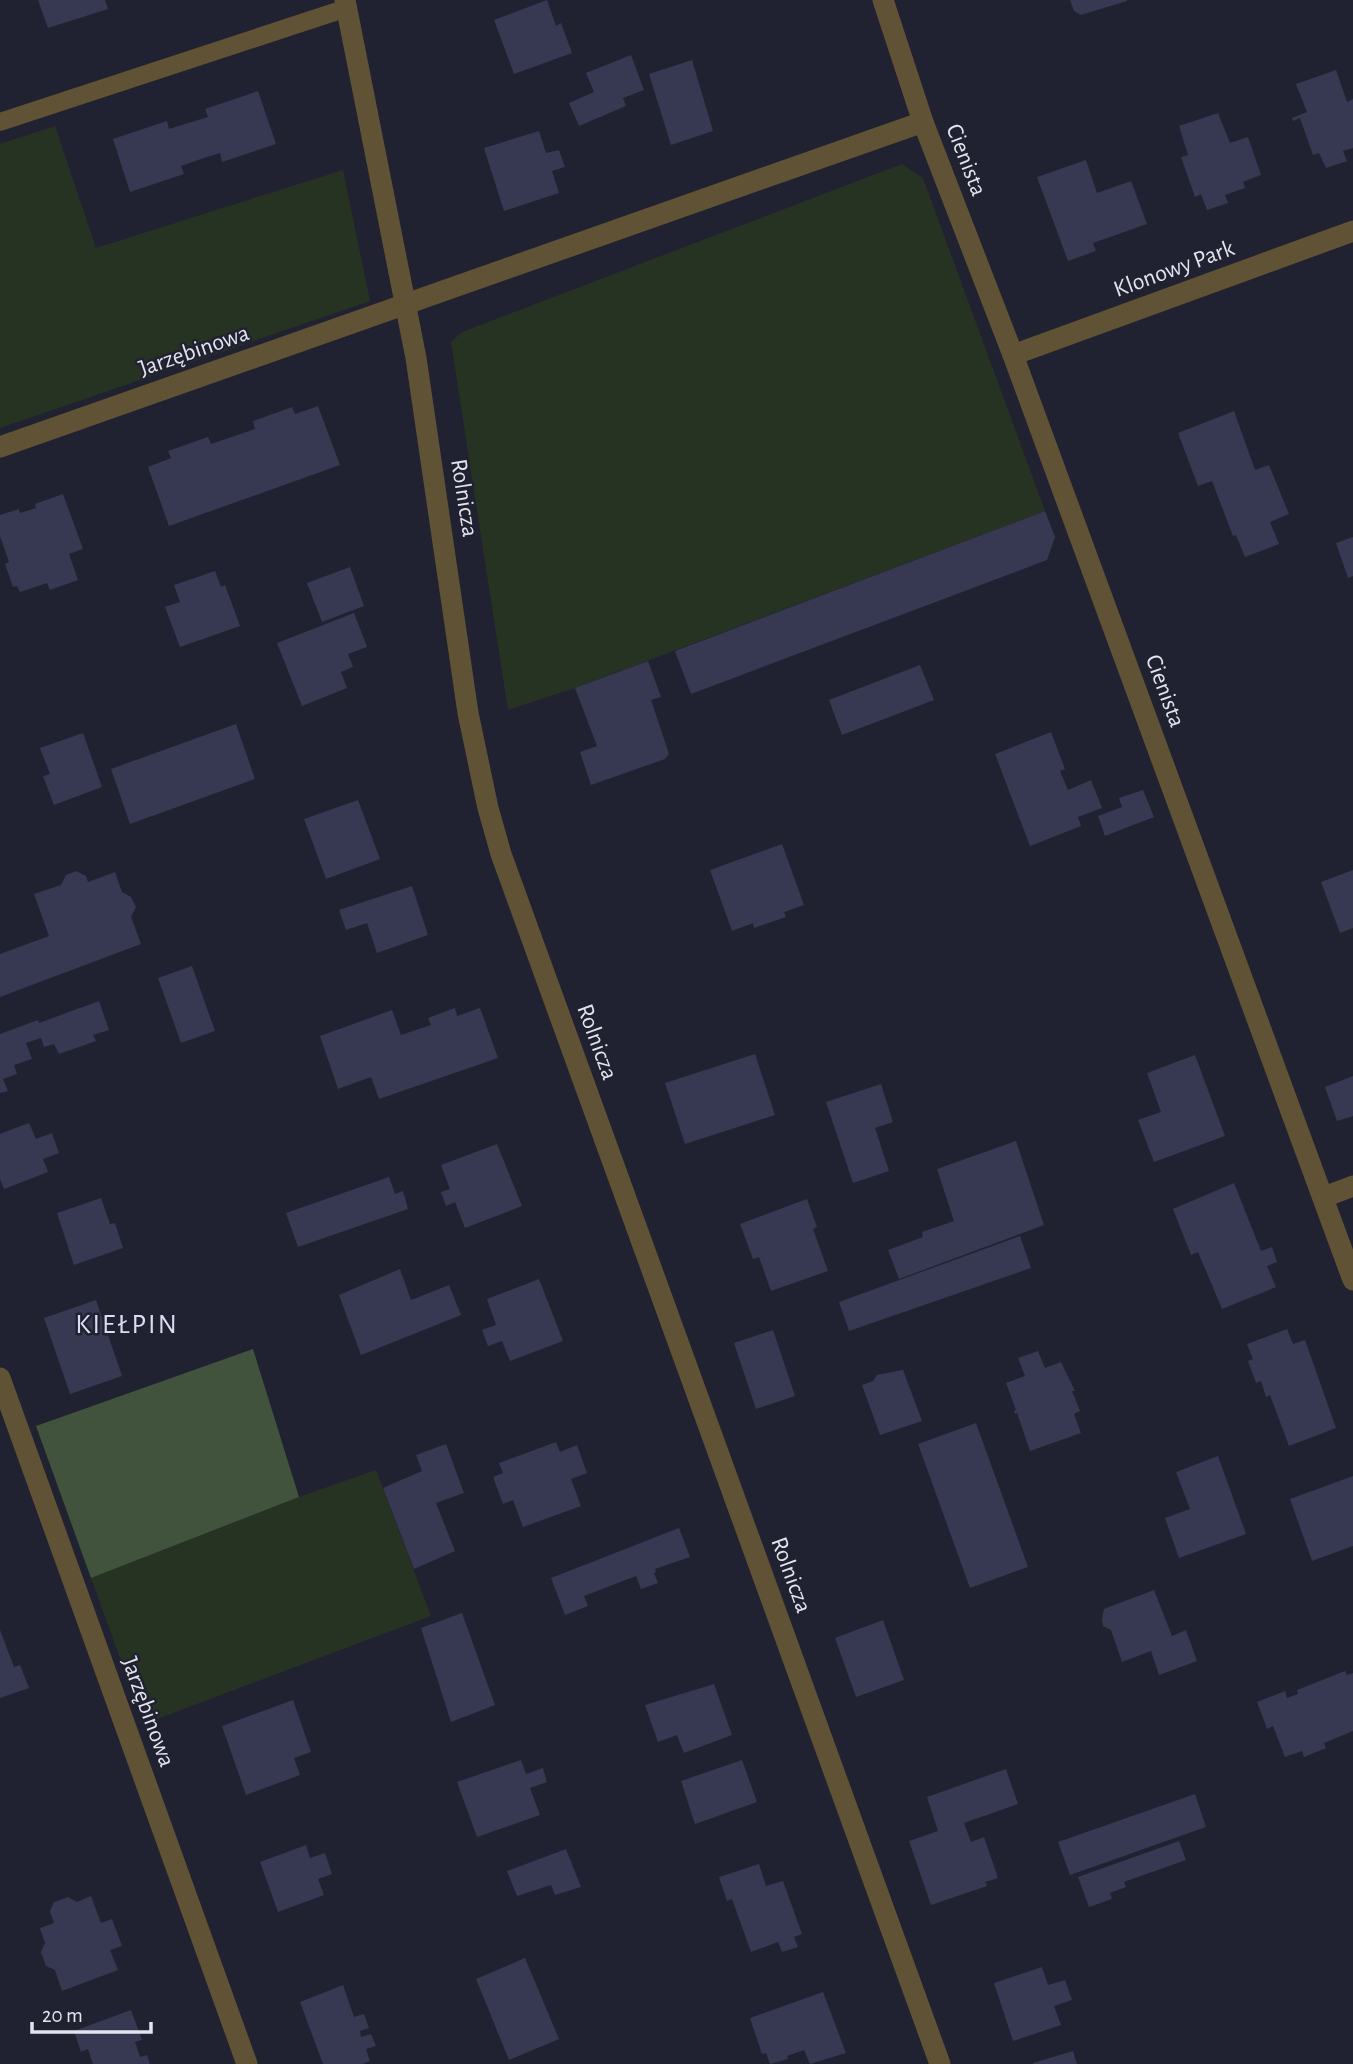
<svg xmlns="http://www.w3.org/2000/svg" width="1353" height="2064" font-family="'Alegreya Sans',sans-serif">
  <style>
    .green { fill: #263323 }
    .forest { fill: #41533c }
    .building { fill: #373851 }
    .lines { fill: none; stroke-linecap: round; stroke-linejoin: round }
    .service { stroke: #605235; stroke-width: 18 }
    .minor { stroke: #605235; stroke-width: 21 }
    .tertiary { stroke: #605235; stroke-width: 21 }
    .labels { text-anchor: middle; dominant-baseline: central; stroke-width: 5; stroke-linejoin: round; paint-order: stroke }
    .street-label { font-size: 24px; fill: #e3e4ee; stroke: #212231 }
    .quarter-label { font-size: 28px; letter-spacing: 2px; fill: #dcddf2; stroke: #212231 }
  </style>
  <rect width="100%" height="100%" fill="#212231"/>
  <g class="green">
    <path d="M55 126 96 248 343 170 370 301 0 428V144Z"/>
    <path d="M902 164 923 178 1045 511 575 688 508 710 451 342 462 332Z"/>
    <path d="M376 1470 431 1616 144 1724 91 1578 299 1497Z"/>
  </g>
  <path class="forest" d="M253 1349 299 1497 91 1578 36 1426Z"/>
  <g class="building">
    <path d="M38 0H105L108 9 48 28Z"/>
    <path d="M547 0 556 26 561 23 572 53 514 74 494 20Z"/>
    <path d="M1070 0H1127V1L1081 15 1074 11Z"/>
    <path d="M631 55 644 90 623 98 626 106 579 126 569 103 594 92 586 73Z"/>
    <path d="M692 60 713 131 671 145 649 74Z"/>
    <path d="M1336 70 1347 102 1353 99V148L1343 151 1347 161 1326 168 1319 153 1313 155 1300 118 1293 121 1292 118 1307 112 1296 84Z"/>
    <path d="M258 91 276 144 222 162 220 153 201 159 181 166 184 174 130 192 113 139 167 121 169 129 188 123 208 117 205 109Z"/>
    <path d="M1218 113 1230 143 1248 137 1261 175 1243 182 1245 188 1225 195 1228 203 1207 210 1201 194 1195 197 1181 157 1188 155 1179 126Z"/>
    <path d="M539 131 546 153 559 150 565 167 552 171 559 193 504 211 484 148Z"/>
    <path d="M1086 160 1097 193 1131 181 1147 224 1093 243 1096 251 1068 261 1037 177Z"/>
    <path d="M318 406 340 465 169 526 148 467 171 458 168 451 208 437 211 444 255 429 253 421 292 407 295 414Z"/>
    <path d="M1234 411 1255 470 1269 465 1289 514 1270 522 1279 544 1245 557 1236 535 1233 536 1212 481 1198 486 1178 433Z"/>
    <path d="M63 494 83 549 69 554 78 580 50 590 47 583 20 592 17 586 13 587 5 564 9 562 0 536V515L19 509 20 513 36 508 35 504Z"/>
    <path d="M1045 511 1055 537 1047 560 691 694 675 651Z"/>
    <path d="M1353 537V576L1348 578 1336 543Z"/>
    <path d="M350 567 364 606 322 622 307 583Z"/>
    <path d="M215 571 221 587 225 585 240 626 180 647 165 607 180 602 174 585Z"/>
    <path d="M354 613 367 647 348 654 353 667 341 672 347 688 302 706 277 643Z"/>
    <path d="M648 661 661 697 651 700 669 754 665 759 591 785 580 752 597 746 575 688Z"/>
    <path d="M920 665 934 700 842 735 829 700Z"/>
    <path d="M236 724 255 779 130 824 111 769Z"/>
    <path d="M1051 732 1065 769 1060 771 1068 790 1091 780 1102 808 1078 817 1081 826 1030 846 995 754Z"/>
    <path d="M83 733 102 787 54 805 43 776 50 774 40 748Z"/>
    <path d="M1143 790 1154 817 1105 836 1098 816 1122 807 1119 798Z"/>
    <path d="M358 800 380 859 326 879 304 819Z"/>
    <path d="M782 844 804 905 784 912 786 917 754 928 753 923 732 931 710 870Z"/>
    <path d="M1353 870V928L1340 933 1321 882Z"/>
    <path d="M76 871 86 876 88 882 115 872 122 892 131 897 136 907 131 917 141 944 0 997V954L49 936 34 894 61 885 66 875Z"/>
    <path d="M412 886 428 935 377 953 367 923 346 930 339 910Z"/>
    <path d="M192 966 215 1031 181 1043 158 978Z"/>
    <path d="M99 1001 109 1030 93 1035 96 1041 59 1054 54 1044 44 1047 41 1038 26 1043 32 1059 14 1065 17 1074 3 1079 8 1091 0 1093V1034L38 1020 39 1023Z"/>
    <path d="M455 1008 457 1016 480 1008 498 1058 379 1099 371 1077 338 1089 320 1036 392 1010 401 1035 431 1025 428 1018Z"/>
    <path d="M755 1054 775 1115 685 1144 665 1083Z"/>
    <path d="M1195 1055 1225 1136 1154 1162 1138 1120 1161 1112 1147 1073Z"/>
    <path d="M1353 1076V1116L1337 1121 1325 1087Z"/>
    <path d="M881 1084 893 1122 875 1128 889 1171 853 1183 826 1102Z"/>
    <path d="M29 1123 36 1139 52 1133 59 1153 43 1159 48 1172 4 1189 0 1179V1134Z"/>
    <path d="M1016 1141 1044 1225 899 1279 888 1250 923 1237 922 1232 954 1221 937 1169Z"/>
    <path d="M497 1144 522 1206 465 1228 455 1202 446 1206 441 1192 450 1189 441 1165Z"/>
    <path d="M389 1177 395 1194 403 1191 408 1209 298 1247 286 1213Z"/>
    <path d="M1234 1183 1261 1251 1272 1247 1277 1262 1267 1266 1276 1287 1222 1309 1198 1252 1191 1255 1173 1209Z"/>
    <path d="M101 1198 110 1224 115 1223 123 1248 74 1265 57 1213Z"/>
    <path d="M807 1199 817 1227 813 1229 828 1271 771 1291 759 1257 753 1259 740 1224Z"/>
    <path d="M1020 1236 1031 1268 849 1331 839 1302Z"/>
    <path d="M400 1269 411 1300 449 1285 461 1315 361 1355 339 1295Z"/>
    <path d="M539 1279 563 1341 510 1361 502 1341 488 1346 482 1330 496 1325 487 1299Z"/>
    <path d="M96 1300 122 1376 70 1394 44 1318Z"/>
    <path d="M1287 1329 1293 1344 1305 1340 1336 1428 1289 1446 1270 1395 1266 1397 1261 1381 1256 1383 1248 1361 1253 1359 1247 1344Z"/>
    <path d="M773 1330 795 1396 756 1409 734 1343Z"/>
    <path d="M1038 1351 1045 1368 1061 1362 1075 1391H1072L1080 1411 1074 1414 1081 1433 1030 1451 1017 1413 1015 1414 1014 1411 1016 1410 1006 1383 1025 1376 1018 1358Z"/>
    <path d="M903 1370 922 1421 880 1435 862 1385 873 1381 877 1375Z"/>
    <path d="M976 1423 1028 1567 970 1588 918 1444Z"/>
    <path d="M556 1442 560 1452 577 1445 587 1473 571 1479 581 1506 523 1527 513 1500 503 1504 493 1477 503 1473 499 1463Z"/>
    <path d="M446 1444 464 1493 436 1503 455 1551 414 1569 383 1488 422 1471 416 1455Z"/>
    <path d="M1218 1456 1246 1534 1179 1558 1165 1518 1190 1509 1176 1472Z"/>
    <path d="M1353 1476V1546L1312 1561 1290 1499Z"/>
    <path d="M679 1528 690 1557 655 1569 656 1572 654 1573 658 1583 641 1589 636 1576 584 1596 588 1606 565 1615 551 1578Z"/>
    <path d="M1154 1590 1172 1636 1186 1630 1197 1661 1159 1675 1151 1651 1122 1662 1111 1630 1103 1626 1102 1619 1104 1609Z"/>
    <path d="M462 1613 495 1705 451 1722 421 1628Z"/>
    <path d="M883 1620 904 1680 856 1697 835 1638Z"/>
    <path d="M0 1630 14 1667 20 1665 29 1688 0 1698Z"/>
    <path d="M1345 1671 1347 1675 1353 1673V1731L1324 1743 1326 1748 1304 1757 1302 1751 1285 1757 1273 1726 1267 1729 1257 1702 1285 1691 1287 1698 1298 1694 1297 1690Z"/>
    <path d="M714 1684 732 1735 684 1753 677 1735 658 1742 645 1705Z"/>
    <path d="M293 1700 311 1752 294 1758 300 1775 246 1795 222 1726Z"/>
    <path d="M521 1760 526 1774 543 1768 547 1782 530 1788 540 1815 477 1837 457 1782Z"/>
    <path d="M742 1760 757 1802 695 1824 681 1781Z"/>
    <path d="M1006 1769 1018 1804 964 1823 971 1842 984 1837 998 1878 985 1882 987 1886 931 1905 909 1841 938 1831 927 1797Z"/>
    <path d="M1195 1794 1206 1827 1070 1875 1058 1842Z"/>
    <path d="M1179 1841 1186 1860 1124 1882 1126 1887 1110 1893 1112 1899 1089 1907 1078 1877Z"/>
    <path d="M306 1845 310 1858 325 1853 332 1874 318 1879 324 1895 278 1912 260 1862Z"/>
    <path d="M566 1849 581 1887 555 1895 551 1885 517 1896 507 1871Z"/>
    <path d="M759 1864 766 1886 783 1881 802 1934 794 1937 798 1947 782 1952 778 1942 751 1952 732 1899 727 1901 719 1877Z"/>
    <path d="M91 1896 101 1923 112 1919 122 1946 110 1950 118 1970 62 1991 55 1970 46 1966 41 1952 45 1943 40 1928 54 1923 50 1911 54 1902 68 1897 77 1902Z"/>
    <path d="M525 1958 559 2039 509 2060 476 1979Z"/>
    <path d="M1042 1967 1048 1985 1065 1980 1072 2000 1054 2006 1061 2025 1013 2041 994 1983Z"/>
    <path d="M343 1985 354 2017 364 2014 369 2028 360 2031 361 2037 371 2034 376 2046 366 2049 370 2061 363 2064H323L300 2002Z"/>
    <path d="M823 1992 846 2053 810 2064 804 2050 787 2056 788 2059 770 2064 766 2053 762 2054 750 2018Z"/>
    <path d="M131 2010 142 2040 135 2042 140 2057 147 2055 150 2064H93L88 2049 81 2052 74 2031Z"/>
    <path d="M1073 2051 1077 2064H1033V2063Z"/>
  </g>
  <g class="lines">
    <path class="service" d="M0 122 347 8"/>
    <g class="minor">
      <path d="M883 0 923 122 1013 355 1353 1280"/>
      <path d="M1013 355 1353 231"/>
      <path d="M0 447 923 122"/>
      <path d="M1324 1197 1353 1186"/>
      <path d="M0 1378 247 2064"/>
    </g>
    <path class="tertiary" d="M345 0 416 358 468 713 488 808 501 854 940 2064"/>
  </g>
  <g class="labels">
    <g class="street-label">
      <text transform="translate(966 160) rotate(69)">Cienista</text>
      <text transform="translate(1174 269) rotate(-20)">Klonowy Park</text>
      <text transform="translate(194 351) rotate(-19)">Jarzębinowa</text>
      <text transform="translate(464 498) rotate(81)">Rolnicza</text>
      <text transform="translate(1165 691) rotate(70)">Cienista</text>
      <text transform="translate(597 1042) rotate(70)">Rolnicza</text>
      <text transform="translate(791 1575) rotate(70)">Rolnicza</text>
      <text transform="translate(148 1712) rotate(70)">Jarzębinowa</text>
    </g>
    <g class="quarter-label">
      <text x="127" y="1325">KIEŁPIN</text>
    </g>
  </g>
  <path d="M32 2022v10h119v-10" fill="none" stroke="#e3e4ee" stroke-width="3.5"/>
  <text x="42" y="2022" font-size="21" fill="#e3e4ee" stroke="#212231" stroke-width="5" paint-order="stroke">20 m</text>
</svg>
